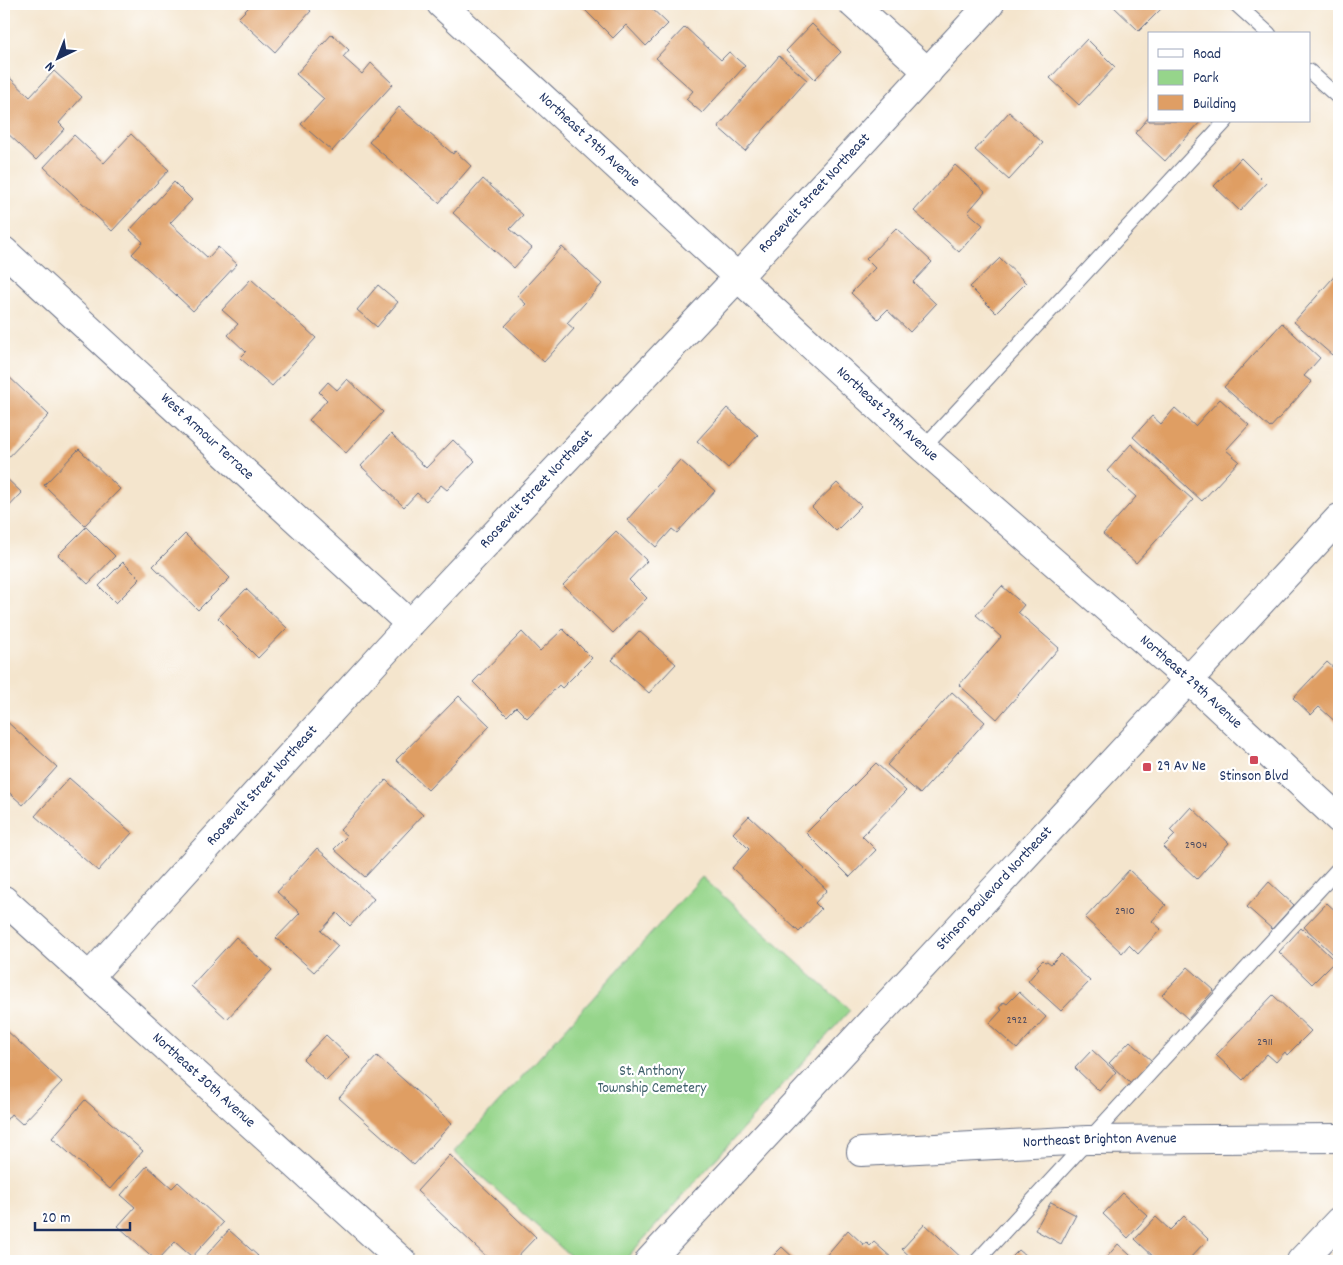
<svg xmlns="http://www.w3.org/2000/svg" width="1343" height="1265" font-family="Dekko,sans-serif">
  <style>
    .green { fill: #96d58b; stroke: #588274 }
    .building { fill: #df9e64 }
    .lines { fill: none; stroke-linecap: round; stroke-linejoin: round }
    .service-casing { stroke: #676f85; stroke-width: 16 }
    .minor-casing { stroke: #676f85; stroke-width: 30 }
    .tertiary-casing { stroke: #676f85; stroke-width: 30 }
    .service { stroke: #fff; stroke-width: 14 }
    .minor { stroke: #fff; stroke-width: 28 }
    .tertiary { stroke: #fff; stroke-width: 28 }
    .poi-dot { fill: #d1495b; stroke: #fff; stroke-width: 2 }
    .labels { text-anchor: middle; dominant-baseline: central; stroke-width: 4.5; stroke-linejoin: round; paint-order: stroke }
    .number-label { font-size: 12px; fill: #4c4b60 }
    .street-label { font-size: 15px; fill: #1b2f5e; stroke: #fff }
    .poi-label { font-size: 15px; fill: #1b2f5e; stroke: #fff; text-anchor: start }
    .park-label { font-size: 15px; fill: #40616c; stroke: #fff }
  </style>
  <rect width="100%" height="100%" fill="#fff"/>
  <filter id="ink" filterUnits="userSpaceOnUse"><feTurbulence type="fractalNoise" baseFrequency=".02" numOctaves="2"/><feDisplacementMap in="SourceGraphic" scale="10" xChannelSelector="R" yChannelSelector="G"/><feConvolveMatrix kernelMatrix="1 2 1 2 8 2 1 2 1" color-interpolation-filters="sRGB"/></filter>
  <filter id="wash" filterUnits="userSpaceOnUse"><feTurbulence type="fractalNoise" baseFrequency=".0096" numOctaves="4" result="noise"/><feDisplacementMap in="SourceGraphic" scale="20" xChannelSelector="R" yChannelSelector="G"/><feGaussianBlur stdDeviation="1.12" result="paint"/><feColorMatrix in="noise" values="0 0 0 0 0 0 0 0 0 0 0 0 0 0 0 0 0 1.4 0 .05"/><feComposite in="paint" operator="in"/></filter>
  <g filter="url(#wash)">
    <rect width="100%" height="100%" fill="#f4e5cd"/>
    <path class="green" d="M702 877 850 1010 624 1261H576L454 1152Z"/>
    <g id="blocks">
      <g class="building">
        <path d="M252 4H303L311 11 275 52 238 18Z"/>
        <path d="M582 4H647L668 24 646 46 626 25 613 38 580 5Z"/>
        <path d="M1111 4H1166L1139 31Z"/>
        <path d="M812 24 841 52 815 79 786 51Z"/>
        <path d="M685 27 721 60 729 52 745 66 702 113 686 99 693 91 656 58Z"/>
        <path d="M332 34 349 50 343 57 362 74 371 63 393 84 332 151 301 124 324 99 296 74Z"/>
        <path d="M1087 39 1115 67 1079 105 1050 78Z"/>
        <path d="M779 56 807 80 745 151 718 127Z"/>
        <path d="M54 71 82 97 59 123 65 129 36 160 4 130V83L9 77 30 97Z"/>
        <path d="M399 107 453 154 455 151 471 166 439 203 369 142Z"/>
        <path d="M1009 112 1043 143 1009 180 975 150Z"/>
        <path d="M1149 117V121H1201L1165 161 1135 133Z"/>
        <path d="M131 134 169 170 112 231 44 167 74 135 104 163Z"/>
        <path d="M1241 158 1266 183 1240 211 1214 186Z"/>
        <path d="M955 165 985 192 968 212 983 225 959 252 914 211Z"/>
        <path d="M483 179 523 215 510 229 532 248 514 268 453 213Z"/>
        <path d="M174 182 192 200 170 223 208 258 218 247 237 264 193 311 132 254 143 242 130 230Z"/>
        <path d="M896 228 932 262 913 282 936 304 910 332 887 310 878 319 851 293 875 268 866 259Z"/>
        <path d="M562 247 602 284 567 323 574 329 544 362 505 326 526 304 517 296Z"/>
        <path d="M1000 258 1026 283 996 313 970 287Z"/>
        <path d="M1339 271V347L1332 355 1294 322Z"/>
        <path d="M251 279 316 338 272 386 240 358 246 352 228 335 238 324 222 310Z"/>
        <path d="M378 285 398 302 377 327 357 310Z"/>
        <path d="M1282 323 1320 358 1304 376 1312 382 1270 428 1224 387Z"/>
        <path d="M4 372 49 415 4 462Z"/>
        <path d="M347 379 383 412 346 453 309 420 327 400 319 392 328 382 337 390Z"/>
        <path d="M1220 399 1249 425 1226 450 1239 461 1202 501 1133 437 1152 416 1161 424 1175 408 1195 426Z"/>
        <path d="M727 408 758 435 728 468 697 441Z"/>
        <path d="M391 434 426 468 453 440 475 461 447 490 441 485 426 501 417 493 404 507 361 466Z"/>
        <path d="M1131 444 1193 500 1136 563 1103 534 1136 497 1107 471Z"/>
        <path d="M79 449 120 489 85 525 44 485Z"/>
        <path d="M680 460 715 491 677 533 672 529 656 547 627 520Z"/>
        <path d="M4 476 22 493 4 512Z"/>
        <path d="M837 483 861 506 836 531 812 507Z"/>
        <path d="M86 527 115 556 88 584 58 555Z"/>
        <path d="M616 531 647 561 629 580 647 598 613 633 563 585Z"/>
        <path d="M185 534 230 578 198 610 153 566Z"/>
        <path d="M123 562 140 579 116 603 99 586Z"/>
        <path d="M1002 586 1024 605 1018 612 1059 648 997 719 959 685 1001 637 976 615Z"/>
        <path d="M246 589 287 628 258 658 218 618Z"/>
        <path d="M563 629 592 658 562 688 559 685 527 718 516 707 507 716 473 682 522 632 540 651Z"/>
        <path d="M639 631 676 664 649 693 612 660Z"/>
        <path d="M1327 662 1339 673V725L1319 707 1311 715 1293 698Z"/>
        <path d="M952 692 985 722 920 794 887 765Z"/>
        <path d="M459 696 490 726 428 790 396 760Z"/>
        <path d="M4 719 57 767 23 805 4 788Z"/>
        <path d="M876 763 906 791 862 836 876 850 850 877 806 833Z"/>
        <path d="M69 778 132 833 98 871 35 816Z"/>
        <path d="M386 780 423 815 365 877 334 849 347 836 340 830Z"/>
        <path d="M1191 807 1229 843 1197 879 1163 847 1175 835 1170 830Z"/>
        <path d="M749 816 827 890 815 903 821 909 799 932 732 868 749 849 733 833Z"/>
        <path d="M317 848 374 899 350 926 337 913 321 931 338 946 314 972 276 938 300 913 277 892Z"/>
        <path d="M1129 870 1166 905 1152 921 1161 929 1138 954 1129 945 1122 953 1085 918Z"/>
        <path d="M1269 882 1294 905 1272 929 1247 907Z"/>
        <path d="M1327 903 1339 914V946L1333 954 1304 927Z"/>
        <path d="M1301 928 1335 961 1312 984 1279 952Z"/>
        <path d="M236 937 272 970 227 1019 191 986Z"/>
        <path d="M1061 954 1090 981 1061 1011 1028 981 1039 968 1037 966 1043 960 1045 962 1047 961 1051 964Z"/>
        <path d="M1188 967 1214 990 1188 1019 1162 995Z"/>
        <path d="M1019 992 1046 1017 1017 1049 989 1024 1002 1010 999 1008 1004 1002 1007 1004Z"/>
        <path d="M1273 995 1311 1031 1287 1055 1285 1052 1276 1062 1267 1054 1243 1080 1216 1055Z"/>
        <path d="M4 1028 62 1082 22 1124 11 1114 4 1123Z"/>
        <path d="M326 1035 349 1057 326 1081 303 1059Z"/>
        <path d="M1130 1041 1152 1061 1131 1084 1109 1063Z"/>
        <path d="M1092 1050 1116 1072 1099 1091 1075 1068Z"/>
        <path d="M377 1056 452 1123 414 1165 339 1098Z"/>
        <path d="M85 1100 143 1151 110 1189 52 1138Z"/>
        <path d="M450 1155 536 1237 513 1261H491L417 1191Z"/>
        <path d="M147 1166 172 1188 178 1182 223 1223 192 1257 175 1242 157 1261 118 1226 135 1207 121 1195Z"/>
        <path d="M1123 1193 1148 1216 1128 1238 1103 1214Z"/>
        <path d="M1051 1202 1076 1215 1061 1244 1035 1230Z"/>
        <path d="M1184 1216 1208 1239 1187 1261H1158L1135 1239 1156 1217 1170 1230Z"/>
        <path d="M925 1224 965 1261H915L902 1249Z"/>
        <path d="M229 1230 258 1256 252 1261H201Z"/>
        <path d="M848 1230 864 1245 866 1242 870 1246 874 1242 893 1259 891 1261H828L824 1258Z"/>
        <path d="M1118 1244 1130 1255 1138 1261H1110L1106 1258Z"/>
        <path d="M782 1247 797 1261H768Z"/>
        <path d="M1019 1250 1032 1261H1008Z"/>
      </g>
    </g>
  </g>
  <g filter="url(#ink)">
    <use href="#blocks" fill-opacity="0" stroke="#676f85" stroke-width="1"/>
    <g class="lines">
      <g class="service-casing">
        <g id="service">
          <path d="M1236 4 1269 34"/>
          <path d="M1309 71 1339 98"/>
          <path d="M923 448 1226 121"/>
          <path d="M977 1261 1339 868"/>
        </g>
      </g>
      <g class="minor-casing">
        <g id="minor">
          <path d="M853 4 928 72"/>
          <path id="s1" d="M4 251 410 624"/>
          <path id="s2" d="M4 900 402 1261"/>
          <path id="s3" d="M89 977 410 624 737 278 990 4"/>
          <path id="s4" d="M861 1152 1088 1140 1339 1138"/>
          <path d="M1301 1261 1339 1221"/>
        </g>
      </g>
      <g class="tertiary-casing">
        <g id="tertiary">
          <path id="s5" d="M441 4 923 448 1189 680 1339 819"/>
          <path id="s6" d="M649 1261 1339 518"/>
        </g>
      </g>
      <use href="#service" class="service"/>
      <use href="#minor" class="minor"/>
      <use href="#tertiary" class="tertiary"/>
    </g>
  </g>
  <g class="poi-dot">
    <rect x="1249" y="755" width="10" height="10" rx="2.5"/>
    <rect x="1142" y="762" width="10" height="10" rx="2.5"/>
  </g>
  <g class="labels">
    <g class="number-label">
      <text x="1196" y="845">2904</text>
      <text x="1125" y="911">2910</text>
      <text x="1017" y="1020">2922</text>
      <text x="1265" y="1042">2911</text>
    </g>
    <g class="street-label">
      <text stroke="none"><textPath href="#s5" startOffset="201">Northeast 29th Avenue</textPath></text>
      <text stroke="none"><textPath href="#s3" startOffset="1068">Roosevelt Street Northeast</textPath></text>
      <text stroke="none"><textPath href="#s5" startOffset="606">Northeast 29th Avenue</textPath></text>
      <text stroke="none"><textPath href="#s1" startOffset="275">West Armour Terrace</textPath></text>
      <text stroke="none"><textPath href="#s3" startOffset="662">Roosevelt Street Northeast</textPath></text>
      <text stroke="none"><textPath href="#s5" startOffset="1011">Northeast 29th Avenue</textPath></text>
      <text stroke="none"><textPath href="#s3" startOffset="258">Roosevelt Street Northeast</textPath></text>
      <text stroke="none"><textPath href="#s6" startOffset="508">Stinson Boulevard Northeast</textPath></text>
      <text stroke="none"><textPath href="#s2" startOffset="269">Northeast 30th Avenue</textPath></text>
      <text stroke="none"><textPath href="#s4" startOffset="239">Northeast Brighton Avenue</textPath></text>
    </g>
    <g class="poi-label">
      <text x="1157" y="767">29 Av Ne</text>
      <text x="1254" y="777" text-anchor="middle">Stinson Blvd</text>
    </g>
    <g class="park-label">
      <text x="652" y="1072">St. Anthony<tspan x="652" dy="17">Township Cemetery</tspan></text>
    </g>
  </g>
  <rect width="1343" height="1265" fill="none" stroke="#fff" stroke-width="20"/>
  <rect x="1148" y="32" width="162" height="90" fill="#ffffff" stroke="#a4acbf"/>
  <rect x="1158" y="49" width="25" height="8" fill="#ffffff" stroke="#a4acbf"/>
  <text x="1193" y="58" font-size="15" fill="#1b2f5e">Road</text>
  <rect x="1158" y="70" width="25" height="15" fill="#96d58b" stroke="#a4acbf"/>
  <text x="1193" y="82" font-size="15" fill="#1b2f5e">Park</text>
  <rect x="1158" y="95" width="25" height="15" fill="#df9e64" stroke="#a4acbf"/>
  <text x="1193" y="108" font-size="15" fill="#1b2f5e">Building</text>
  <g transform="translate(58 58) rotate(223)" stroke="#ffffff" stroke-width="4" paint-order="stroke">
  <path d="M0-4L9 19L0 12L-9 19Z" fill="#1b2f5e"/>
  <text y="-8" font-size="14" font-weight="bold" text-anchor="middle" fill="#1b2f5e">N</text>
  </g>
  <path d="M35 1222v8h95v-8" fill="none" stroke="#1b2f5e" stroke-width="2.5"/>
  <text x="42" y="1222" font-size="15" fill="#1b2f5e" stroke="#ffffff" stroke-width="4" paint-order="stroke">20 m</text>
</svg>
